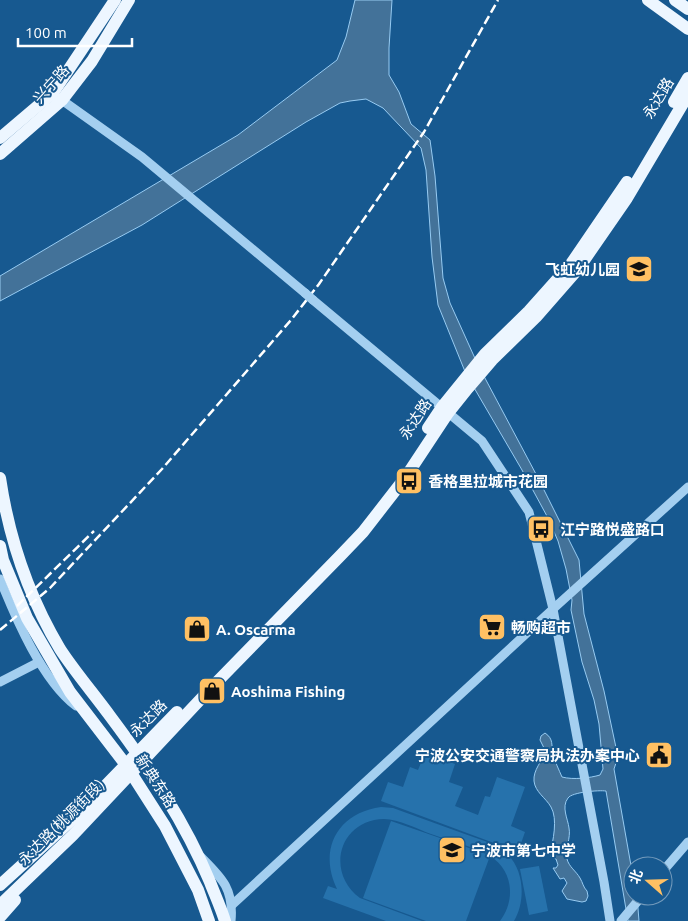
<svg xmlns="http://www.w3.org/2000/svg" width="688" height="921" font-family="Ubuntu,'Noto Sans SC',sans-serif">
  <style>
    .green { fill: #2672ac }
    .water { fill: #437299; stroke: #97cbf2 }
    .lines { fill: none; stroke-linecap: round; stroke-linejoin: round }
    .minor { stroke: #a4cff0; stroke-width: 9 }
    .major { stroke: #edf6ff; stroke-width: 12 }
    .rail { stroke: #fff; stroke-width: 2.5; stroke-dasharray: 9 4; stroke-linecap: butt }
    .minor-bridge { stroke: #a4cff0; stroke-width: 9 }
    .labels { text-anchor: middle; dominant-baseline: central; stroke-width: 4; stroke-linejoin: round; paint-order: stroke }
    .street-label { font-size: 15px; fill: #fff; stroke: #175990 }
    .poi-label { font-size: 15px; font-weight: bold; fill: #fff; stroke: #175990; text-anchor: start }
  </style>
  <rect width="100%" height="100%" fill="#175990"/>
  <g class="green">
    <path d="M425 753 455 764 449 782 463 787 455 806 478 815 485 796 490 797 497 777 525 787 511 826 525 832 518 852 381 801 388 782 403 787 410 767 418 770Z"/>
    <path d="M381 807 393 808C416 816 439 825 462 833 475 838 489 841 501 849 524 864 527 899 514 921H500C516 900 513 870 490 856L466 921H426L363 898 391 821 489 855C472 846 450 841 431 834 417 829 399 819 384 819 339 820 325 872 360 898L422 921H386L323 898 328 886 337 889C318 850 337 813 381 807Z"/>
    <path d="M539 866 548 911 529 915 520 869Z"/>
  </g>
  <path class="water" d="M355 0H392L389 48V75L399 92 411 124 430 140 435 176 443 278 450 303 478 365 537 476 579 560 584 614 604 691 618 757 614 769 633 877V896H637L639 921H628L606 791C599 790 572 792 568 798 561 807 568 819 569 828 571 838 565 848 567 859 569 867 576 871 580 878 583 883 583 887 587 891L588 896 586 901 582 902 567 899 562 891 567 883 564 878 560 879 553 868H556L558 865 556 859 551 857 550 854C553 841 558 819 551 807 546 798 535 792 534 781 533 770 542 761 546 752L540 740 541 736 545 733C554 739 551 745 553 754 555 762 559 770 562 777 573 780 590 778 600 775L603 769 599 724 594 700 582 662 571 610 572 600 566 569 558 541 548 518 522 470 466 374 438 305 432 257 426 170 421 148 383 108 366 99 350 101 340 103 306 122 142 225 0 301V276L238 135 337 60 346 37Z"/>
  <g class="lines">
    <g class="minor">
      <path d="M59 98 142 157 305 293"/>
      <path d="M313 300 482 441 529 512 553 609 604 882 610 921"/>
      <path d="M0 579C16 619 42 680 76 706"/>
      <path d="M0 682 39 662"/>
      <path d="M201 857C222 878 234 889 231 921"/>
      <path d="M663 871 688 842"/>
      <path d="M232 905 553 609 688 487"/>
      <path d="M621 921 642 896"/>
    </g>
    <g class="major">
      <path d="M648 0 688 29"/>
      <path d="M675 0 688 9"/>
      <path d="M674 102 688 78"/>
      <path d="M0 138 53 93 115 0"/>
      <path d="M0 154 62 100 92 61 129 0"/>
      <path d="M428 428 442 407 485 354 529 311 571 264 627 182"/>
      <path d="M0 478C9 538 29 597 60 649 75 672 94 694 110 716 149 768 185 822 210 882 215 895 221 908 225 921"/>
      <path d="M0 546 3 560 27 618 70 692 126 765 165 826 198 890 209 921"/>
      <path d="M0 885 76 816 177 712"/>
      <path d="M0 905 73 835 213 686 341 555 363 532 405 478 448 413 468 388 492 360 536 317 578 269 627 198 688 95"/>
      <path d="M0 917 15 900"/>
    </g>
    <g class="rail">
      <path d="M17 606 94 531"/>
      <path d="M0 630 50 588 162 469 291 320 319 284 424 132 498 0"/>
    </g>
    <path class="minor-bridge" d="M305 293 313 300"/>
  </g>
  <defs>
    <g id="school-square" transform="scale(1.4375)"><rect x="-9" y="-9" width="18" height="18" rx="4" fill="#ffc063" stroke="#175990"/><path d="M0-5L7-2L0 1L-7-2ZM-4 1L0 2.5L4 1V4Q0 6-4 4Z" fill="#111"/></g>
    <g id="bus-square" transform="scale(1.4375)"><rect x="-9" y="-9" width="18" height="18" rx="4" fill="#ffc063" stroke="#175990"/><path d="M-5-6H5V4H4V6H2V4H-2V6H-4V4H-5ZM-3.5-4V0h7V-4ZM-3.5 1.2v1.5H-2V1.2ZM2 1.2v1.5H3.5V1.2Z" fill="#111"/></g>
    <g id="supermarket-square" transform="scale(1.4375)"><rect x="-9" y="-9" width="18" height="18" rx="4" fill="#ffc063" stroke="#175990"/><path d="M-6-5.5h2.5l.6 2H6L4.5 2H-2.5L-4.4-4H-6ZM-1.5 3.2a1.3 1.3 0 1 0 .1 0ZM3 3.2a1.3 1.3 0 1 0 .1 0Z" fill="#111"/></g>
    <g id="shop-square" transform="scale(1.4375)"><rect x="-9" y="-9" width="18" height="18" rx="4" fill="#ffc063" stroke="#175990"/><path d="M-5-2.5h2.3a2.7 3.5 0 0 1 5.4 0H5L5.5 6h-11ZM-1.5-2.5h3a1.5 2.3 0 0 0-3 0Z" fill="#111"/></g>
    <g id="civic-square" transform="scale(1.4375)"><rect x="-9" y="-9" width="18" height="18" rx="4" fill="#ffc063" stroke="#175990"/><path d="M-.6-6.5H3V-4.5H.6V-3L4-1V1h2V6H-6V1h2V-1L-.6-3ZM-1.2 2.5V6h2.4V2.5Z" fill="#111"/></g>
  </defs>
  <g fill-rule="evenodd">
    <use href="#school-square" x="639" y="269"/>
    <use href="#bus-square" x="409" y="481"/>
    <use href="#bus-square" x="541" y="529"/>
    <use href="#supermarket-square" x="492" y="627"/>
    <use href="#shop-square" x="197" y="629"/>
    <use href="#shop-square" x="212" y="691"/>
    <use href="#civic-square" x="659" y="755"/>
    <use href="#school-square" x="452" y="850"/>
  </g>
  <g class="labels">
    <g class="street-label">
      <text transform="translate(51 84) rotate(-48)">兴宁路</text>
      <text transform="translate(658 98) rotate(-59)">永达路</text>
      <text transform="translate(415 419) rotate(-57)">永达路</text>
      <text transform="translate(148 718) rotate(-45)">永达路</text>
      <text transform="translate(156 781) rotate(57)">新典东路</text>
      <text transform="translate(61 822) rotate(-45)">永达路(桃源街段)</text>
    </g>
    <g class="poi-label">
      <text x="620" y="269" text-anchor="end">飞虹幼儿园</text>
      <text x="428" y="481">香格里拉城市花园</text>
      <text x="560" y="529">江宁路悦盛路口</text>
      <text x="511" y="627">畅购超市</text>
      <text x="216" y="629">A. Oscarma</text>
      <text x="231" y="691">Aoshima Fishing</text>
      <text x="640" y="755" text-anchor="end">宁波公安交通警察局执法办案中心</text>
      <text x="471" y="850">宁波市第七中学</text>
    </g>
  </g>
  <g transform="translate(648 881) rotate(290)"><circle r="24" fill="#175990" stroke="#749bbc"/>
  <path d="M0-4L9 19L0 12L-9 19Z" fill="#ffc063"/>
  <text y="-8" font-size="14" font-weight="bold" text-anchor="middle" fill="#ffffff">北</text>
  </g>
  <path d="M18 38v8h114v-8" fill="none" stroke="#ffffff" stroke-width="2.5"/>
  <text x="25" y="38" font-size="15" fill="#ffffff" stroke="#175990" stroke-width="4" paint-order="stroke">100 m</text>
</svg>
